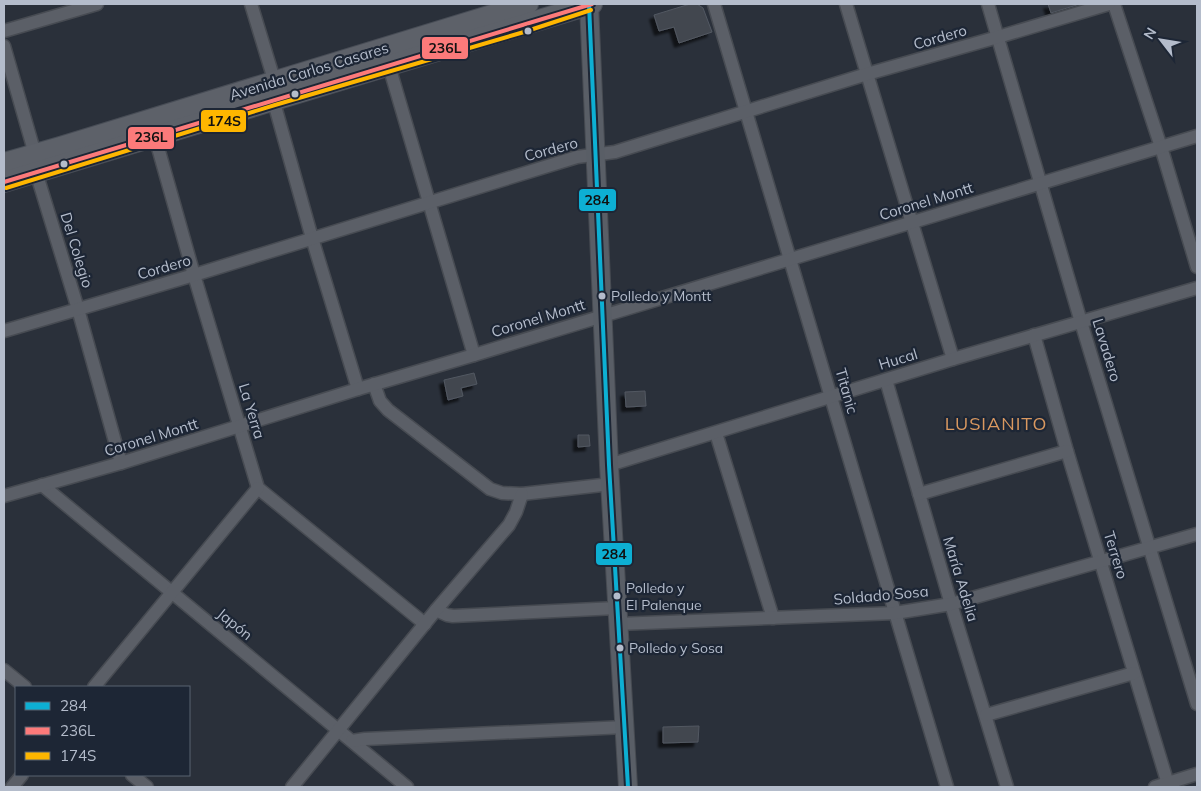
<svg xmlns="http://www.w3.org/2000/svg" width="1201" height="791" font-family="Mulish,sans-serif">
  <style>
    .building { fill: #424750; stroke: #525861; filter: url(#shadow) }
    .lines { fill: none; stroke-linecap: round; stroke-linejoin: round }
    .street-casing { stroke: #474b52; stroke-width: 15 }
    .secondary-casing { stroke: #474b52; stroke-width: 20 }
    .primary-casing { stroke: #484d56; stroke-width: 22 }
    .street { stroke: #5b5f67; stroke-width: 12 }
    .secondary { stroke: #595e66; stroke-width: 18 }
    .primary { stroke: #5d6169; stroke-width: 20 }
    .bus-1-casing { stroke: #1d2635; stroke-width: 8 }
    .bus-2-casing { stroke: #1d2635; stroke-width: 8 }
    .bus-3-casing { stroke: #1d2635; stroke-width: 8 }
    .bus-1 { stroke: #0dafd3; stroke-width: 4 }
    .bus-2 { stroke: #fc7a7a; stroke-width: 4 }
    .bus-3 { stroke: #feb600; stroke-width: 4 }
    .bus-dot { fill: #b4bccb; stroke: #1d2635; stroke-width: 2 }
    .labels { text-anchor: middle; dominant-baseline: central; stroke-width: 4.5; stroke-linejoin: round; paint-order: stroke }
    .bus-label { font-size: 14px; fill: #b4bccb; stroke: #1d2635; text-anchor: start }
    .street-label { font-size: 15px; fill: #b4bccb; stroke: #1d2635 }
    .quarter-label { font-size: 18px; letter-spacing: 1px; fill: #da9960; stroke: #1d2635 }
    .line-badge { stroke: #1d2635; stroke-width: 2 }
    .pale-badge-label { font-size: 14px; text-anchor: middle; font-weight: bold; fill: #111 }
  </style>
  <defs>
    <filter id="shadow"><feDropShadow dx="-4.5" dy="4.5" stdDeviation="1" flood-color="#0009"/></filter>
  </defs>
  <rect width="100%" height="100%" fill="#2a303a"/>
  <g class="building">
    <path d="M690 4H697L703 8 712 32 679 43 674 27 659 31 654 15Z"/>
    <path d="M1048 4H1080L1051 13Z"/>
    <path d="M474 373 477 384 461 388 463 396 448 400 444 380Z"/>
    <path d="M645 391 646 406 626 407 625 392Z"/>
    <path d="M578 435H589L590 446 578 447Z"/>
    <path d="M699 726 698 742 663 743V727Z"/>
  </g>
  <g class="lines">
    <g class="street-casing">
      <g id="street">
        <path d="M251 4 272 73 273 99 312 238 358 389"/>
        <path d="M714 4 947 787"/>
        <path d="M846 4 953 359"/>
        <path d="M988 4 1081 322 1197 704"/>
        <path d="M1114 4 1161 147 1197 267"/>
        <path d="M4 31 97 4"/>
        <path d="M4 46 35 154 36 172 78 309 121 463"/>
        <path d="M389 66 474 355"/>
        <path d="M155 137 194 275 258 488 425 624"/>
        <path d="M4 331 194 275 577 157 615 152 867 74 998 37 1109 4"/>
        <path d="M1034 335 1067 451 1168 784"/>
        <path d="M886 380 951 604 1007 787"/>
        <path d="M374 384 380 401 388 410 490 489 502 493 522 494 611 484"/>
        <path d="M716 433 773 618"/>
        <path d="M609 465 953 359 1197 288"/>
        <path d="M42 485 407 787"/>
        <path d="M919 494 1067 451"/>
        <path d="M4 496 121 463 358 389 474 355 1197 136"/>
        <path d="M436 610 447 615 453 616 617 608"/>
        <path d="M617 624 895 613 951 604 1197 534"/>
        <path d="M4 670 25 687"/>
        <path d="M94 687 258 488"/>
        <path d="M986 715 1134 673"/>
        <path d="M352 741 365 739 625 727"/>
        <path d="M132 775 147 787"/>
        <path d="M12 787 22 775"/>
        <path d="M292 787 436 610 509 525 516 512 522 494"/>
        <path d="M1155 787 1197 774"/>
      </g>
    </g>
    <g class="secondary-casing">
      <path id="secondary" d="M589 4 609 465 628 787"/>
    </g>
    <g class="primary-casing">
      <g id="primary">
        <path d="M4 163 60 147 528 4"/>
        <path d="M4 182 592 4"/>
      </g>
    </g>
    <use href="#street" class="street"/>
    <use href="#secondary" class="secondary"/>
    <use href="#primary" class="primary"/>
    <g class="bus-1-casing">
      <path id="bus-1" d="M589 4 609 465 628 787"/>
    </g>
    <g class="bus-2-casing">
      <path id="bus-2" d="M4 182 592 4"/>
    </g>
    <g class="bus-3-casing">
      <path id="bus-3" d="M6 188 275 105 524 32 591 10"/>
    </g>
    <use href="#bus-1" class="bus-1"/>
    <use href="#bus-2" class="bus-2"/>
    <use href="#bus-3" class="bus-3"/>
  </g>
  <g class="bus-dot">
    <circle cx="528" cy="31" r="4.5"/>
    <circle cx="295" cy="94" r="4.5"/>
    <circle cx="64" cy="164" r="4.5"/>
    <circle cx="602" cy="296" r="4.5"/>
    <circle cx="617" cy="596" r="4.5"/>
    <circle cx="620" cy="648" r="4.5"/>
  </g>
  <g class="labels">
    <g class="bus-label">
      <text x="611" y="296">Polledo y Montt</text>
      <text x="626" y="588">Polledo y<tspan x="626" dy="17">El Palenque</tspan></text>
      <text x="629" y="648">Polledo y Sosa</text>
    </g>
    <g class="street-label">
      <text transform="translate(940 37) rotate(-16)">Cordero</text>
      <text transform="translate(309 71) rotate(-17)">Avenida Carlos Casares</text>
      <text transform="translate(551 149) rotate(-15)">Cordero</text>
      <text transform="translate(926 201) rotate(-17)">Coronel Montt</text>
      <text transform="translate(77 250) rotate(73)">Del Colegio</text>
      <text transform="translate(164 267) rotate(-16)">Cordero</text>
      <text transform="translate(538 318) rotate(-17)">Coronel Montt</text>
      <text transform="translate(1107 350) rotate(73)">Lavadero</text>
      <text transform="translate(898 359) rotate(-17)">Hucal</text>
      <text transform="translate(847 391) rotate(74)">Titanic</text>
      <text transform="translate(252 411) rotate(73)">La Yerra</text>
      <text transform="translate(151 437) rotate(-17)">Coronel Montt</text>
      <text transform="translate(1116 555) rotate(73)">Terrero</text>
      <text transform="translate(961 579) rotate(73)">María Adelia</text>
      <text transform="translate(881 595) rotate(-5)">Soldado Sosa</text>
      <text transform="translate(235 624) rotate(39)">Japón</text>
    </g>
    <g class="quarter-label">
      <text x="996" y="423">LUSIANITO</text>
    </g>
  </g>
  <g class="line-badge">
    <rect x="421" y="36" width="48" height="24" rx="5" fill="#fc7a7a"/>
    <rect x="200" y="109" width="47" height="24" rx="5" fill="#feb600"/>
    <rect x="127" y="126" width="48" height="24" rx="5" fill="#fc7a7a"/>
    <rect x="578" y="188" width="39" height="24" rx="5" fill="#0dafd3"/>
    <rect x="595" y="542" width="38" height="24" rx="5" fill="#0dafd3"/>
  </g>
  <g class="pale-badge-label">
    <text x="445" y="53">236L</text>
    <text x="224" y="126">174S</text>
    <text x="151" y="142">236L</text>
    <text x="597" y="205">284</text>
    <text x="614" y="559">284</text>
  </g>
  <rect width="1201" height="791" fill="none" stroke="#b4bccb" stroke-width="10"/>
  <rect x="15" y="686" width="175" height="90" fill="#1d2635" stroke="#596271"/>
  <rect x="25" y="702" width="25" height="8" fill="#0dafd3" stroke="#596271"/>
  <text x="60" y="711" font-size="15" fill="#b4bccb">284</text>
  <rect x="25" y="727" width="25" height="8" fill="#fc7a7a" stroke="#596271"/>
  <text x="60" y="736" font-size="15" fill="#b4bccb">236L</text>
  <rect x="25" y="752" width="25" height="8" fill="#feb600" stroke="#596271"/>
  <text x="60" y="761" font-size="15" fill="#b4bccb">174S</text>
  <g transform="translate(1161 40) rotate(301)" stroke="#1d2635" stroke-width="4" paint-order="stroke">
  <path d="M0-4L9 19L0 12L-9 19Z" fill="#b4bccb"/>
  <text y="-8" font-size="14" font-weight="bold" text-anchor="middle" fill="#b4bccb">N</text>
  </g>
</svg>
